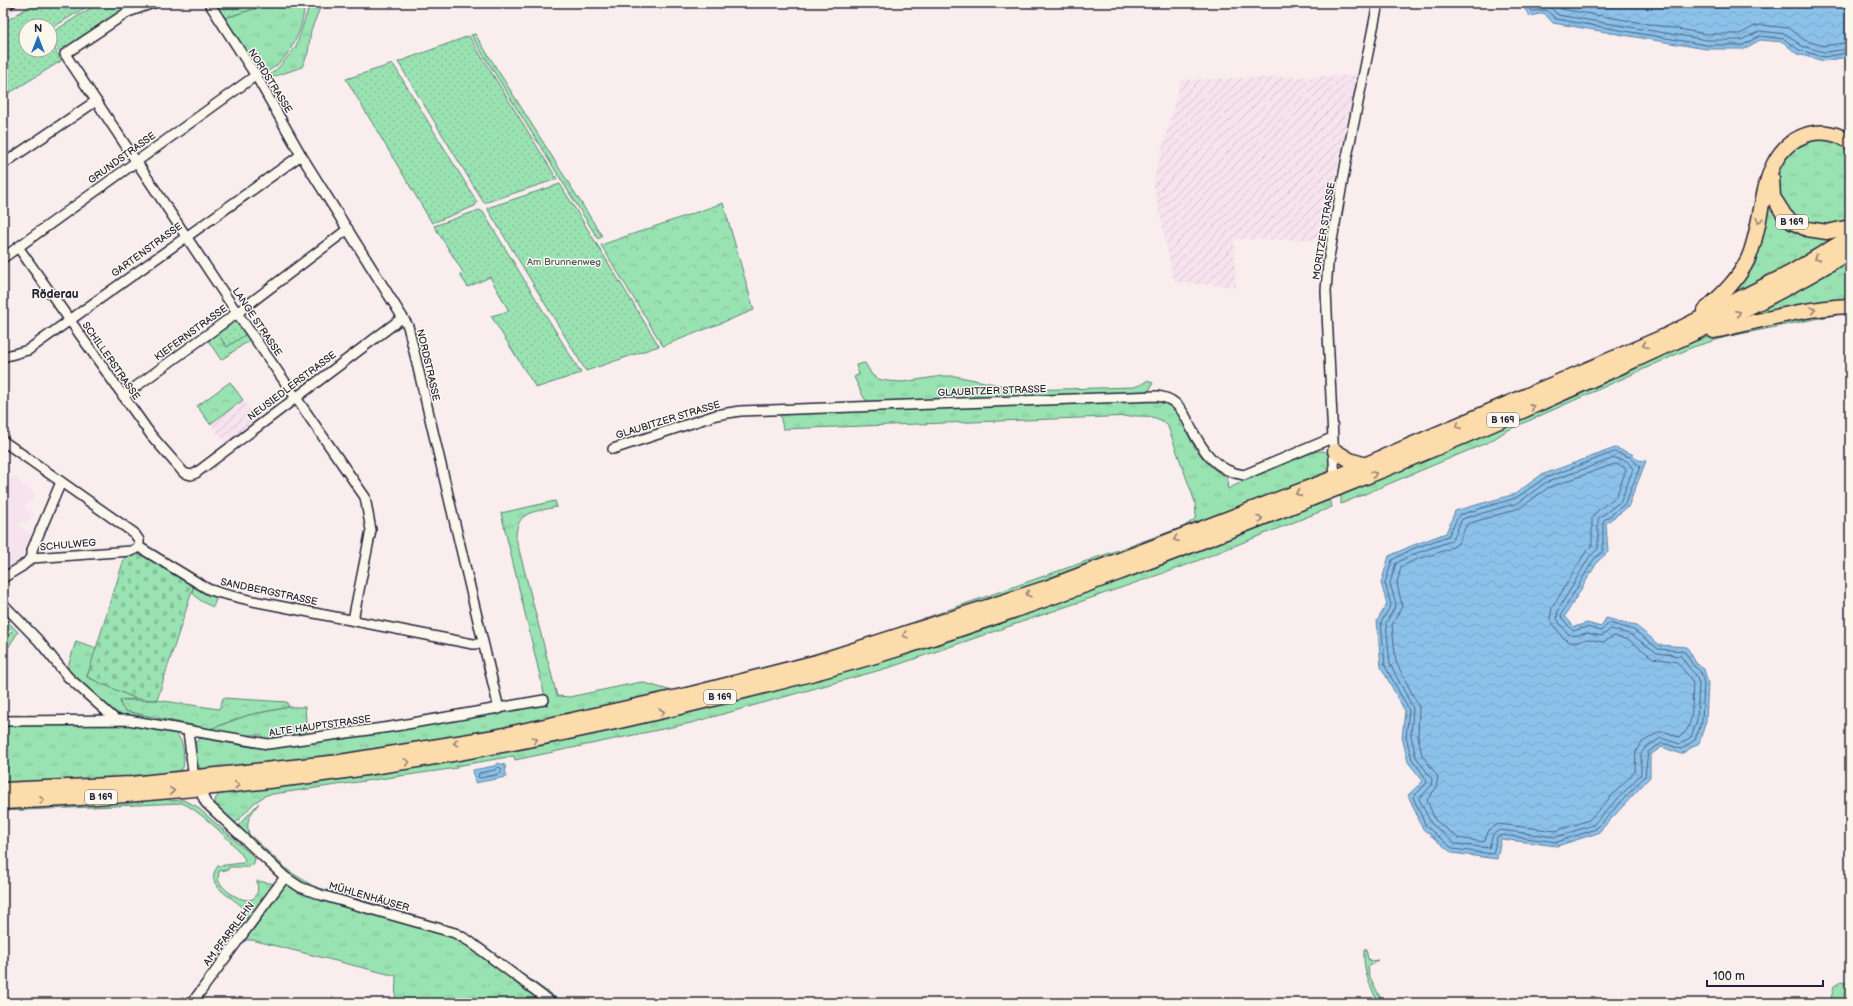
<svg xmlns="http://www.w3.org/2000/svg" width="1853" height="1006" font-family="'Balsamiq Sans',sans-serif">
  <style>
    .built { fill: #f6e3ee }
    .industrial { fill: url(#industrial-furrows) }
    .grass { fill: url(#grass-tufts); stroke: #5e8276 }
    .forest { fill: url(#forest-crowns); stroke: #5e8276 }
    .cemetery { fill: url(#cemetery-stones); stroke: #5e8276 }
    .park { fill: url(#park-dots); stroke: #5e8276 }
    .water { fill: url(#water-waves); stroke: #6282a4 }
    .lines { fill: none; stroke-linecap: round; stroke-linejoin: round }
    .shore { stroke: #4c6281; stroke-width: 1 }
    .minor-casing { stroke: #22223b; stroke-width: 12 }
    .primary-casing { stroke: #22223b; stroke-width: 17 }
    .trunk-casing { stroke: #22223b; stroke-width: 17 }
    .minor { stroke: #fbf7ec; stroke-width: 9 }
    .primary { stroke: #fddcac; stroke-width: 14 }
    .trunk { stroke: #fddcac; stroke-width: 14 }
    .rail { stroke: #22223b; stroke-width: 2.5; stroke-dasharray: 6 3; stroke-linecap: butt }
    .oneway { stroke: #907f74 }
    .labels { text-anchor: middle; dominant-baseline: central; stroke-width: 3; stroke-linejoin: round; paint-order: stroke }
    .shield { fill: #fbf7ec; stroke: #636270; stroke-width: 1 }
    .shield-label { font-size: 9px; font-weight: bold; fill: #22223b }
    .street-label { font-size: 10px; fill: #22223b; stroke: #fbf7ec }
    .park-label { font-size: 10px; fill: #465c5e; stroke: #fbf7ec }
    .quarter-label { font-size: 12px; font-weight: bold; fill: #22223b; stroke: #fbf7ec }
  </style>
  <defs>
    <pattern id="industrial-furrows" width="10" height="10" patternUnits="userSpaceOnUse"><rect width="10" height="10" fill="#f6e3ee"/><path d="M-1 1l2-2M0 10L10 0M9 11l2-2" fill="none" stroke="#d3c2cd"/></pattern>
    <pattern id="grass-tufts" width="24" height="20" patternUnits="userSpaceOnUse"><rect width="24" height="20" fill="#99e2b1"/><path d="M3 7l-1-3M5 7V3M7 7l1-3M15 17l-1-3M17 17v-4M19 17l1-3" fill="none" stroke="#84c299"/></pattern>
    <pattern id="forest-crowns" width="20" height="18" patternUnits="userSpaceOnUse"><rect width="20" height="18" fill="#99e2b1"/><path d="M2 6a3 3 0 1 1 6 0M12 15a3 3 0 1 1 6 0" fill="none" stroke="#84c299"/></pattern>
    <pattern id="cemetery-stones" width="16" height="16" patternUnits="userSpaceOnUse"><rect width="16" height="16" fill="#99e2b1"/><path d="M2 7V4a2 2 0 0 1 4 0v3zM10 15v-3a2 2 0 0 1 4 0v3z" fill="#84c299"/></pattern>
    <pattern id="park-dots" width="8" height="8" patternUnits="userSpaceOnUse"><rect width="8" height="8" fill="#99e2b1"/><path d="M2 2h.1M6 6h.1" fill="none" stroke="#84c299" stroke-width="1.8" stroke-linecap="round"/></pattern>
    <pattern id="water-waves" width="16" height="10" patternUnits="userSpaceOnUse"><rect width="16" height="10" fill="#8cc2ea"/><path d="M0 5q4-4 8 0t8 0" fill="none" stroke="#78a6ca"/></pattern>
  </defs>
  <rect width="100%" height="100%" fill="#f9eeed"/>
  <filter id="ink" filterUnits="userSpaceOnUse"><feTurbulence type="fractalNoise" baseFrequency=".025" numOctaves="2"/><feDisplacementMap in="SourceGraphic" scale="8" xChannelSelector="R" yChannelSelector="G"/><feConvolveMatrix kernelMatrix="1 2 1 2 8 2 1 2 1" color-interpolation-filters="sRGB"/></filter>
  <g filter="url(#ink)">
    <g class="built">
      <path d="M3 3H27L3 18Z"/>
      <path d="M12 476 36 494 30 503 28 502 24 507 34 514 26 524 23 521 19 525 30 533 33 538 23 558 3 572V487Z"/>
    </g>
    <g class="industrial">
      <path d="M1358 75 1321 240 1234 239 1236 287 1174 282 1153 182 1181 80Z"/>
      <path d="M243 400 256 418V421L226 443 210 424Z"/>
    </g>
    <g class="grass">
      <path d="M273 3H305C303 32 288 66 259 75L221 19Z"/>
      <path d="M309 6 320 8 311 30 308 53 302 67 264 80 279 67 296 47Z"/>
      <path d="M1812 138 1831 139 1850 150V224L1825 229 1792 217 1774 188C1781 153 1783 156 1812 138Z"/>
      <path d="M1768 189 1782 218 1841 234 1794 266 1720 303 1733 290Z"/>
      <path d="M1850 257V302L1734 321Z"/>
      <path d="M1850 312 1726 337 1693 347 1506 431 1491 441 1341 504V496L1346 490 1689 343 1712 336 1818 313Z"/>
      <path d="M217 333 227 347 246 334 250 340 221 360 209 342 210 338Z"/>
      <path d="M865 363 872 375 878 379 887 381 903 382 942 376H955L1024 390 1134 387 1142 384 1148 380 1153 383 1148 393 871 404 864 398 854 377 859 374 856 365Z"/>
      <path d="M1145 401C1153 401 1163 401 1170 406 1181 412 1186 431 1192 443 1200 457 1213 470 1227 478L1228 489C1241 482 1312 448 1323 451 1327 452 1329 456 1330 460 1330 468 1325 473 1319 478L1072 574 794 664 585 714 385 751 203 771C194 763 195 755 194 744L201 737 259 748 284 747 508 711 546 701 501 513 555 501 557 507C535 512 516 510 516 538L557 696 569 697 641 682 672 691 808 656 894 629 1183 527 1194 520 1196 516 1195 502 1167 424C1156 416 1147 416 1134 416L783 429 780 414Z"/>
      <path d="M1325 499 1331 503 1332 507 1184 566 891 667 691 723 515 760 514 756 456 766 457 768 266 795 254 803 233 826C225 818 205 803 221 793L546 743Z"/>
      <path d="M194 585 217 597 213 607C204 603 198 600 192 592Z"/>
      <path d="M3 617 18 632 3 656V640L12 632 3 623Z"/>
      <path d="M76 641 97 648 87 677 137 699 120 700 126 711 210 729 248 715 289 707H305L307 735 263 740 262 735H248L247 738 125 716 113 711 67 670Z"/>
      <path d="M3 724C32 724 160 718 177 735 184 742 185 759 183 768L176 773 168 774 3 787Z"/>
      <path d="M169 796 170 801 183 800 196 806 255 858 254 863 250 867H229L228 870 219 871 218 880C227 897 263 914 257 881L276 884 234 941 224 949 221 957 189 1003H185L214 964 225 944 247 920C246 916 245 911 243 908 233 896 202 886 218 866L242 863 245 860C239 847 195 806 181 803L3 811V807Z"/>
      <path d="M259 803C251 814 245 820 249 834L289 871 313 886 460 929 563 1003H558L470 938 313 889 293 878 236 828Z"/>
      <path d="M288 884 442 932 462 941 547 1003H395L396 976 252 940H241L282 887Z"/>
      <path d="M1366 948 1368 959 1371 961 1378 960 1368 967 1369 975 1383 1003H1378C1369 983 1363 972 1364 950Z"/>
    </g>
    <g class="forest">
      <path d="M475 34 602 236 598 239 471 35Z"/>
      <path d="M723 203 754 310 663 346 601 245Z"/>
      <path d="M230 382 243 400 210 424 197 406Z"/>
      <path d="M223 698 287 702 289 707 248 715 210 729 125 711 121 706 120 700H157L219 709Z"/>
      <path d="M1841 982 1850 984V1003H1830L1834 986Z"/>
    </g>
    <path class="cemetery" d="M144 554 194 585 157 700 137 699 87 677 125 556Z"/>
    <g class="park">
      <path d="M35 3H93L50 29V26H26V50H50V38L61 61 3 97V23Z"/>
      <path d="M98 3H146L61 53 50 37V34Z"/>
      <path d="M212 3H273L221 19Z"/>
      <path d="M469 36 557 179 484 203 398 62Z"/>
      <path d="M393 64 477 202 475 206 432 223 346 79Z"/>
      <path d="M560 184 659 346 586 371 487 208Z"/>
      <path d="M479 210 483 212 581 373 536 388 491 316 509 311 490 277 468 287 460 275 463 272 434 226Z"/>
      <path d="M233 321 238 322 246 334 227 347 217 333Z"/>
    </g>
    <g class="water">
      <path d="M1520 3H1850V59L1847 57 1824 61 1797 54 1783 42 1760 40 1744 49H1706L1553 23 1544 13 1530 16Z"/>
      <path d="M1615 448 1632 454 1638 460 1646 461 1628 507 1606 523 1608 552 1598 561 1565 616 1574 627 1587 623 1601 627 1606 618 1636 626 1660 645 1687 647 1696 663 1704 669 1708 683 1706 721 1699 743 1681 754 1662 747 1650 755V777L1598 833 1557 846 1501 839 1497 859 1452 853 1423 829 1408 795 1423 781 1408 762 1402 737 1405 711 1381 667 1377 621 1387 604 1381 583 1389 556 1411 546 1446 533 1455 511 1515 494 1541 475Z"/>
      <path d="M497 763 505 765 506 777 475 783 473 770 494 766Z"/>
    </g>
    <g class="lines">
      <g class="shore">
        <path d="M1525 3 1532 11 1546 10 1556 19 1706 45H1743L1760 36 1784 39 1799 50 1824 57 1846 53 1850 54"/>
        <path d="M1531 3 1534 6 1548 5 1558 15 1707 40H1741L1760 31 1786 34 1802 46 1824 52 1850 49"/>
        <path d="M1555 3 1561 9 1707 34H1740L1755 26 1761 25 1788 28 1804 40 1824 46 1850 42"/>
        <path d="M1615 452 1630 457 1640 467 1625 504 1603 521V551L1594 559 1562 613 1561 617 1573 631 1587 627 1601 631 1609 623 1634 630 1658 649 1684 651 1693 665 1701 672 1704 683 1702 721 1695 740 1681 749 1662 743 1648 752 1645 776 1596 829 1557 842 1501 835 1497 837 1493 854 1453 849 1426 826 1413 797 1426 784 1427 780 1412 759 1406 737 1409 710 1385 666 1381 622 1391 605 1385 583 1392 560 1412 549 1448 536 1459 515 1516 498 1543 479Z"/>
        <path d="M1615 458 1627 461 1633 469 1621 501 1598 519V549L1590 556 1558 610 1557 619 1567 633 1572 636 1587 633 1602 636 1611 629 1632 635 1657 653 1681 656 1689 668 1696 675 1699 684 1697 720 1691 737 1680 744 1661 738 1645 748 1641 754V774L1593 825 1556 837 1500 830 1493 834 1489 848 1455 844 1431 823 1419 799 1431 786 1432 779 1416 757 1411 736 1413 708 1390 664 1386 623 1396 605 1390 583 1396 563 1414 554 1451 541 1454 537 1462 519 1518 503 1545 483Z"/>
        <path d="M1615 464 1624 467 1626 470 1616 497 1597 511 1592 518V546L1585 553 1552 608 1550 619 1562 637 1570 642H1577L1588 639 1603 642 1614 636 1629 640 1653 658 1677 662C1682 669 1691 677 1693 684 1691 700 1696 729 1679 737L1666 732H1659L1641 743 1636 751 1635 771 1589 820 1556 831 1498 824 1489 830 1484 842 1458 838 1435 820 1427 800 1436 788 1438 777 1422 755 1418 736 1419 707 1396 662 1392 625 1402 606 1397 583 1401 567C1415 557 1447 553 1457 544 1462 539 1463 530 1467 524L1520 508 1548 488Z"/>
        <path d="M499 767 502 769 500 774 480 778 478 777 479 773 495 770Z"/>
      </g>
      <g class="minor-casing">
        <g id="minor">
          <path d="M153 3 128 12 65 54 237 313 365 497 371 530 353 620"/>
          <path d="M209 3 258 79 301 155 408 326 499 709"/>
          <path d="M3 164 96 101"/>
          <path d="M18 247 151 435 184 473 191 475 196 473 402 318"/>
          <path d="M3 258 255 76"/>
          <path d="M3 357 28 350 301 155"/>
          <path d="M123 396 237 313 348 229"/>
          <path d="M3 441 134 533 139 540V547L208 589 220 593 253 601 473 644H483"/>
          <path d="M613 449 716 415 740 411 1157 396C1164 397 1171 399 1176 404 1183 410 1187 419 1191 428 1203 451 1216 471 1244 475L1332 438"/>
          <path d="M1335 482 1326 291 1328 263 1346 162 1378 3"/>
          <path d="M32 558V550L61 482"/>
          <path d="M3 578 21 567 32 558 131 551 139 547"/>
          <path d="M3 604 38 640 68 677 116 720"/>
          <path d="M3 721 128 720 268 744 390 727 544 700"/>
          <path d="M188 731 194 779 206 803 285 877 300 887 321 895 455 933 469 941 552 1003"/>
          <path d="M192 1003 285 877"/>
        </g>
      </g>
      <g class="primary-casing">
        <g id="primary">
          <path d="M3 790 131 784 340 762 495 737 691 694 817 662 1046 588 1334 478"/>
          <path d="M3 802C246 793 486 756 721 697 780 682 838 668 895 650 1045 603 1192 546 1338 488"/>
        </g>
      </g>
      <g class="trunk-casing">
        <g id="trunk">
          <path d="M1772 179 1773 197 1785 216 1792 222 1807 229 1827 232 1850 227"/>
          <path d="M1705 310C1722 295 1738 280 1748 259 1767 218 1756 149 1809 134 1823 130 1839 134 1850 142"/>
          <path d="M1714 331C1759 321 1804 308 1850 306"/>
          <path d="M1335 451 1350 460 1366 465"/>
          <path d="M1334 478 1663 337 1790 273 1850 237"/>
          <path d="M1338 488C1439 448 1539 405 1637 359 1710 326 1783 294 1850 251"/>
        </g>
      </g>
      <use href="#minor" class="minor"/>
      <use href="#primary" class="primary"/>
      <use href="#trunk" class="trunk"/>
      <path class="rail" d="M3 13 19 3"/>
    </g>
    <defs><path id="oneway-chevron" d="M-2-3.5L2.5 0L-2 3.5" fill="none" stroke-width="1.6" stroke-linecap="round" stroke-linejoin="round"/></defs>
    <g class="oneway">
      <use href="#oneway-chevron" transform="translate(1759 220) rotate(102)"/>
      <use href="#oneway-chevron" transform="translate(1817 258) rotate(149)"/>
      <use href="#oneway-chevron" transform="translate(1813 310) rotate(-10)"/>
      <use href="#oneway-chevron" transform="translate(1738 313) rotate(-26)"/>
      <use href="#oneway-chevron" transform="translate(1645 345) rotate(157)"/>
      <use href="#oneway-chevron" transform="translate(1532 407) rotate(-24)"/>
      <use href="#oneway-chevron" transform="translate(1458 426) rotate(157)"/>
      <use href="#oneway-chevron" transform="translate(1374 474) rotate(-21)"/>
      <use href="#oneway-chevron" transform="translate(1298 493) rotate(159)"/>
      <use href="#oneway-chevron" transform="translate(1260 519) rotate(-21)"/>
      <use href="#oneway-chevron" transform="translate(1176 539) rotate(159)"/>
      <use href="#oneway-chevron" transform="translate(1028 594) rotate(162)"/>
      <use href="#oneway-chevron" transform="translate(905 635) rotate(162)"/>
      <use href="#oneway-chevron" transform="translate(662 712) rotate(-14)"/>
      <use href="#oneway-chevron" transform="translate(535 740) rotate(-11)"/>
      <use href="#oneway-chevron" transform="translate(456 743) rotate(170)"/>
      <use href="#oneway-chevron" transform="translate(407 762) rotate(-9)"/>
      <use href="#oneway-chevron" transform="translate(237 785) rotate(-6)"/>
      <use href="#oneway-chevron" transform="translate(172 791) rotate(-5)"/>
      <use href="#oneway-chevron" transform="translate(42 800) rotate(-3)"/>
    </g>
  </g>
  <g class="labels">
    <g class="shield">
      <rect x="1776" y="215" width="32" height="14" rx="3"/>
      <rect x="1487" y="413" width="32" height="14" rx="3"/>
      <rect x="704" y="690" width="32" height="14" rx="3"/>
      <rect x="85" y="790" width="32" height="14" rx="3"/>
    </g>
    <g class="shield-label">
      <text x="1792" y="222">B 169</text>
      <text x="1503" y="420">B 169</text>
      <text x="720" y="697">B 169</text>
      <text x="101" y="797">B 169</text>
    </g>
    <g class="street-label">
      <text transform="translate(270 81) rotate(58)">NORDSTRASSE</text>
      <text transform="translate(122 158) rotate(-36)">GRUNDSTRASSE</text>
      <text transform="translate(1324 231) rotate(-81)">MORITZER STRASSE</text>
      <text transform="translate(147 250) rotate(-36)">GARTENSTRASSE</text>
      <text transform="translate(257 322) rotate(56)">LANGE STRASSE</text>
      <text transform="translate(191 333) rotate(-36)">KIEFERNSTRASSE</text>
      <text transform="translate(111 361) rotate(55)">SCHILLERSTRASSE</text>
      <text transform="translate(428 365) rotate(77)">NORDSTRASSE</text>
      <text transform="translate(292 386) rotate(-37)">NEUSIEDLERSTRASSE</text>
      <text transform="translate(992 391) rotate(-2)">GLAUBITZER STRASSE</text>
      <text transform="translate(668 420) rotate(-17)">GLAUBITZER STRASSE</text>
      <text transform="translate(68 545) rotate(-5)">SCHULWEG</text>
      <text transform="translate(269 592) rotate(12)">SANDBERGSTRASSE</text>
      <text transform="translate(320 726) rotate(-8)">ALTE HAUPTSTRASSE</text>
      <text transform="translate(369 897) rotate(16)">MÜHLENHÄUSER</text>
      <text transform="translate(229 934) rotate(-53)">AM PFARRLEHN</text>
    </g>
    <g class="park-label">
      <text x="564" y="262">Am Brunnenweg</text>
    </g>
    <g class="quarter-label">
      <text x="55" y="294">Röderau</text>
    </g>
  </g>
  <rect width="1853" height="1006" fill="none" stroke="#fbf7ec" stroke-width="16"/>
  <rect x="8" y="8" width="1837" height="990" fill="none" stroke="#22223b" stroke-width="1.5" filter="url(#ink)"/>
  <g transform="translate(38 38)"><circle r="19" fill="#fbf7ec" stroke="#a4a2a5"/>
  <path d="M0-3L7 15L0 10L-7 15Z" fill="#1f6fb2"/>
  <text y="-6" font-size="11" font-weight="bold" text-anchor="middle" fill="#22223b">N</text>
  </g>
  <path d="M1707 980v6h116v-6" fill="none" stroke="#22223b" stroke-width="2"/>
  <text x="1713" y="980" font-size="12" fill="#22223b" stroke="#fbf7ec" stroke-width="3" paint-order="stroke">100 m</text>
</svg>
